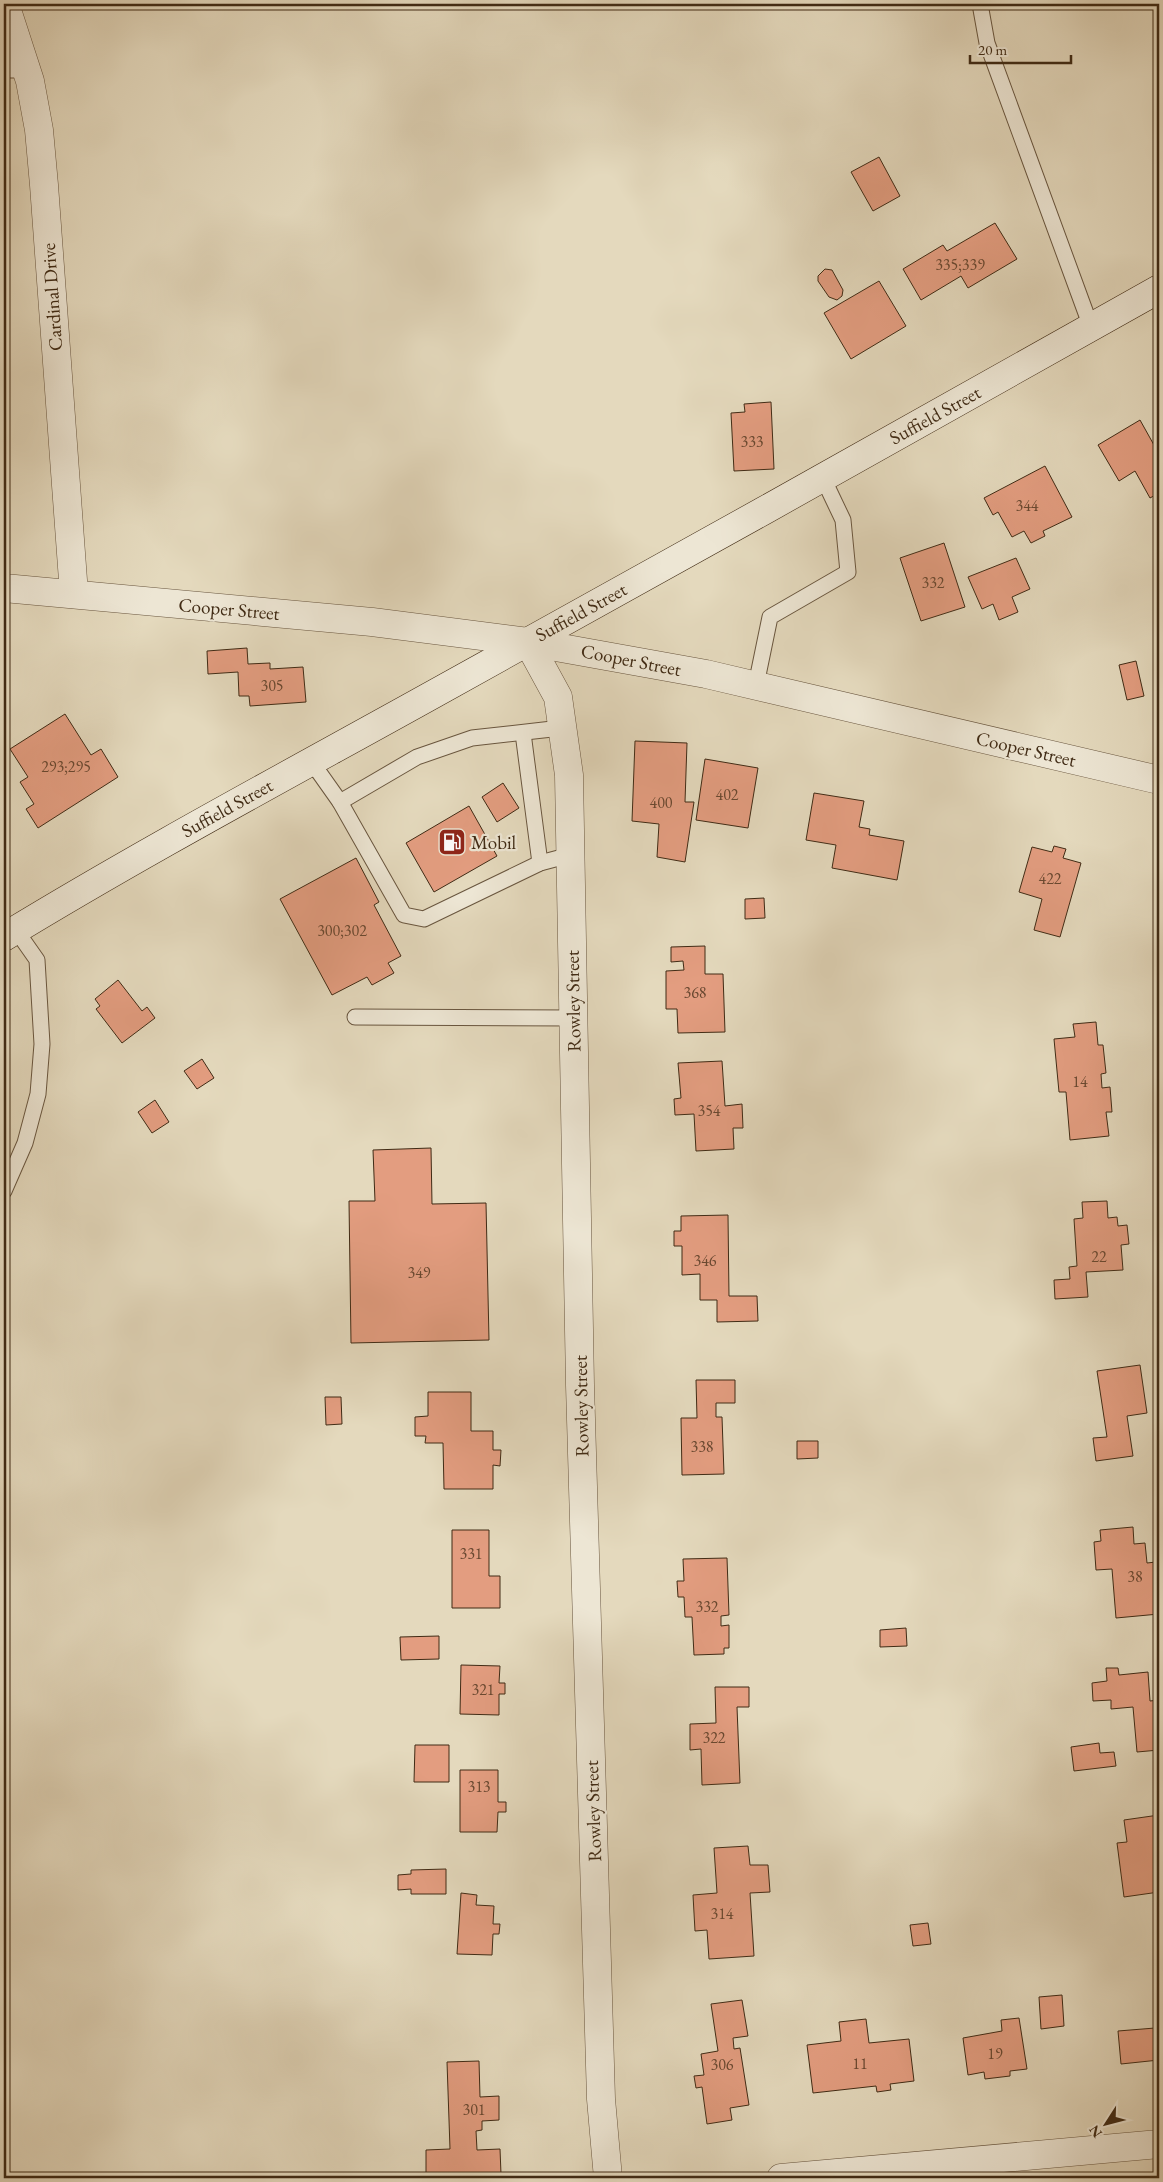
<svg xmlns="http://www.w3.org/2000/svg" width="1163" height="2182" font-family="'EB Garamond',serif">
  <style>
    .building { fill: #e39d80; stroke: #402b15 }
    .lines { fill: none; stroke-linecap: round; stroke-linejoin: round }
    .service-casing { stroke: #69563f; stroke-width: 17 }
    .minor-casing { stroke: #69563f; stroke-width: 29 }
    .tertiary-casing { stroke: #69563f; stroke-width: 29 }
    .secondary-casing { stroke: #402b15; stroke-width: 29 }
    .service { stroke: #ede6d4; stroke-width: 15 }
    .minor { stroke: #ede6d4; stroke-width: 28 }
    .tertiary { stroke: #ede6d4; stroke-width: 28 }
    .secondary { stroke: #ede6d4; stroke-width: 28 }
    .labels { text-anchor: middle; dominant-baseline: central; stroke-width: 4.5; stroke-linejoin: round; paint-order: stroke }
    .number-label { font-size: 16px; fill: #694830 }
    .street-label { font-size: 19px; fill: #402b15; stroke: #ede6d4 }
    .poi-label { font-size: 19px; fill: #402b15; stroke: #ede6d4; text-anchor: start }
  </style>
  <rect width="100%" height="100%" fill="#e4d9bd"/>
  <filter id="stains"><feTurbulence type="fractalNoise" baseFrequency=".004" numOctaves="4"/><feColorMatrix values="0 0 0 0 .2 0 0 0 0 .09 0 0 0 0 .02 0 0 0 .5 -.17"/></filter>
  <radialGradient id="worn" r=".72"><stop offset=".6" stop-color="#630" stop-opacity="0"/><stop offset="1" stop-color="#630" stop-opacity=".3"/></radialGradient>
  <g class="building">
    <path d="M879 157 900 196 873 211 851 172Z"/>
    <path d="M995 223 1017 259 968 288 961 276 921 300 903 269 943 245 947 251Z"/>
    <path d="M825 269 832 270 843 290 842 296 837 300 829 297 818 281V276Z"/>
    <path d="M879 281 906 326 851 359 824 313Z"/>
    <path d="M771 402 774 469 734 471 731 413 745 412 744 404Z"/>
    <path d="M1140 420 1159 454V493L1150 498 1135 471 1119 481 1098 445Z"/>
    <path d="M1045 466 1072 517 1043 531 1045 536 1031 543 1024 531 1012 537 998 512 993 515 984 498Z"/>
    <path d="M944 543 965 607 921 621 900 558Z"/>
    <path d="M1016 558 1030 589 1012 597 1018 612 999 620 993 604 982 609 968 577Z"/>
    <path d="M247 648 248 664 270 663V669L303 667 306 702 250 706 249 696H239L238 672 208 674 207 651Z"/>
    <path d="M1136 661 1144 696 1127 700 1119 665Z"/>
    <path d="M65 714 91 755 101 749 118 777 38 828 26 809 34 804 20 782 28 777 10 749Z"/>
    <path d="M635 741 687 743 685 802H694L685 862 657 857 659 824 632 821Z"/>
    <path d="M705 759 758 768 748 828 696 820Z"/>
    <path d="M503 783 519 808 497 822 482 797Z"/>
    <path d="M814 793 864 801 859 827 870 829 869 835 904 841 897 880 832 868 836 845 806 840Z"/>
    <path d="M469 806 497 856 434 892 406 843Z"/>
    <path d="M1054 846 1066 849 1063 858 1081 863 1060 937 1034 930 1042 899 1019 892 1032 847 1052 852Z"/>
    <path d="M356 858 379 902 374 905 401 956 388 963 394 973 372 985 367 977 332 995 280 899Z"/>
    <path d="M764 898 765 918 745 919V899Z"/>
    <path d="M705 946V974H723L725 1032 678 1033 677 1009H666V971L684 970 683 961 671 962V947Z"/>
    <path d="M118 980 142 1011 147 1007 155 1018 122 1043 96 1009 100 1006 95 999Z"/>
    <path d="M1096 1022 1098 1045H1103L1106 1073 1101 1074 1102 1088 1110 1087 1112 1112H1106L1109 1136 1070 1140 1066 1092H1059L1054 1039 1075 1037 1073 1024Z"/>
    <path d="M202 1059 214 1078 197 1089 184 1071Z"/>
    <path d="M722 1061 725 1106 742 1104 743 1128H733L734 1149 696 1151 694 1114 675 1115 674 1099 681 1098 678 1063Z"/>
    <path d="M155 1100 169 1122 152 1133 138 1112Z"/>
    <path d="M431 1148 432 1204 486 1203 489 1340 351 1343 349 1201H375L373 1150Z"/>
    <path d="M1107 1201 1108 1218 1117 1217 1118 1226 1127 1225 1129 1244 1121 1245 1123 1270 1086 1272 1088 1297 1055 1299 1054 1280 1070 1279 1069 1267 1077 1266 1074 1219 1083 1218 1082 1202Z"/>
    <path d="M728 1215 729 1296H757L758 1321 717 1322V1300H700V1274L682 1275V1246H674V1231H681V1216Z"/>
    <path d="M1140 1365 1147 1413 1127 1416 1133 1456 1096 1461 1093 1438 1107 1437 1097 1371Z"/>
    <path d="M696 1380H735V1403H716V1417H722L724 1474 682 1475 681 1418H697Z"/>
    <path d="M428 1392H471V1431H493V1450H501L500 1466 493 1465V1489H444L443 1443H425L426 1436H415V1417L428 1416Z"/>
    <path d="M325 1397H341L342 1424 326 1425Z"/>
    <path d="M797 1441H818V1458L797 1459Z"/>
    <path d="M1133 1527 1134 1544 1145 1543 1147 1563 1156 1562 1157 1583 1159 1582V1614L1116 1618 1112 1569 1096 1570 1094 1542 1101 1541 1100 1530Z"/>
    <path d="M452 1530H489V1576H500V1608H452Z"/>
    <path d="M727 1558 729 1615 721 1616V1626L729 1625V1648H724V1654L694 1655 692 1617H685L684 1597H678L677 1581H684L683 1559Z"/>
    <path d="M906 1628 907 1646 880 1647V1630Z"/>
    <path d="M439 1636V1659L401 1660 400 1637Z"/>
    <path d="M461 1665 500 1666 499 1683H505V1694H499V1715L460 1714Z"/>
    <path d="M1106 1668H1118L1119 1675 1148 1672 1150 1701 1159 1700V1750L1137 1752 1133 1707 1111 1709V1700L1093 1701 1092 1683 1107 1681Z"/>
    <path d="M715 1687H749V1707H737L740 1783 702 1785 701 1749 690 1750V1724L716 1723Z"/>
    <path d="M1099 1743 1100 1753 1114 1752 1116 1766 1074 1771 1071 1747Z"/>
    <path d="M415 1745H449V1782H414Z"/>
    <path d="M460 1770H498V1802H506V1812H498L497 1832H460Z"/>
    <path d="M1159 1815V1892L1124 1897 1117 1843 1127 1842 1124 1820Z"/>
    <path d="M748 1846 750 1865H768L770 1892 750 1893 754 1956 709 1959 707 1930 695 1931 693 1895 717 1893 714 1848Z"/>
    <path d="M446 1869V1894H411V1889L398 1890V1875L411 1874V1870Z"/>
    <path d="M461 1893 477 1895 476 1905 494 1906 493 1924H500L499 1934H493L492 1955 457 1954Z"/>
    <path d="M928 1923 931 1944 913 1946 910 1925Z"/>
    <path d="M1062 1995 1064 2026 1041 2029 1039 1997Z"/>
    <path d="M742 2000 748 2036 733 2038 734 2049 740 2048 749 2105 730 2108 732 2120 707 2124 702 2087 696 2088 694 2076 704 2075 701 2054 718 2051 711 2004Z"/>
    <path d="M1019 2018 1027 2069 1010 2071V2076L985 2079 984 2072 968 2075 963 2038 1002 2031 1001 2020Z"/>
    <path d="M866 2019 869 2043 909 2039 914 2081 890 2084 891 2090 877 2092 876 2086 813 2093 807 2045 841 2041 839 2022Z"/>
    <path d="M1155 2028 1156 2036H1159V2060L1121 2064 1118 2031Z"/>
    <path d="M479 2061 480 2097 499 2096V2120L482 2121V2130L476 2131 477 2150 500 2149 501 2174 426 2177V2150L450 2149 447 2062Z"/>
  </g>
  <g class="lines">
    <g class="service-casing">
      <g id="service">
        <path d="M980 4 987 43 1091 327"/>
        <path d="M4 70H27"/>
        <path d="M756 685 770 617 848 572 843 520 823 478"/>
        <path d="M523 733 540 863"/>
        <path d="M311 761 340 802 404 915 424 919 540 863 570 855"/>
        <path d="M340 802 417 757 472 738 561 728"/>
        <path d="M355 1017 573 1018"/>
        <path d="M4 1191 25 1143 38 1094 42 1044 37 960 16 930"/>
      </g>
    </g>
    <g class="minor-casing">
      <g id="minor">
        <path d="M5 4 30 81 39 130 44 185 74 594"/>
        <path d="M781 2178 1159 2144"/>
      </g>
    </g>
    <g class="tertiary-casing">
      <g id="tertiary">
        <path d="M4 588 372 622 528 642 706 674 1159 780"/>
        <path d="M528 642 558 697 569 775 580 1385 601 2099 608 2178"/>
      </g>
    </g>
    <g class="secondary-casing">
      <path id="secondary" d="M4 937C150 848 301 768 450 685 687 554 923 422 1159 289"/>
    </g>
    <use href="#service" class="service"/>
    <use href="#minor" class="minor"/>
    <use href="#tertiary" class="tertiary"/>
    <use href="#secondary" class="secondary"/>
  </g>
  <defs>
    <g id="fuel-square" transform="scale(1.4375)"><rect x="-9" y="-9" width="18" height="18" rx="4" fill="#8f2418" stroke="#ede6d4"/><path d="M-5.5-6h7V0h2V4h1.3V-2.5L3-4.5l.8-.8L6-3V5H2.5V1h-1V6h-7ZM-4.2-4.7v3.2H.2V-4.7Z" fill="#fff"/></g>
  </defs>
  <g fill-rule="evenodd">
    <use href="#fuel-square" x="452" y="842"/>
  </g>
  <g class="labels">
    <g class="number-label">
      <text x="960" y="264">335;339</text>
      <text x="752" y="441">333</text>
      <text x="1027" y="505">344</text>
      <text x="933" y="582">332</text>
      <text x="272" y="685">305</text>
      <text x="66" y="766">293;295</text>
      <text x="727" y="794">402</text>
      <text x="661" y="802">400</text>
      <text x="1050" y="878">422</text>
      <text x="342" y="930">300;302</text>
      <text x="695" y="992">368</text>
      <text x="1080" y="1081">14</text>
      <text x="709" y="1110">354</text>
      <text x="1099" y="1256">22</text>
      <text x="705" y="1260">346</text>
      <text x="419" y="1272">349</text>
      <text x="702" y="1446">338</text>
      <text x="471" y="1553">331</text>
      <text x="1135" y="1576">38</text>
      <text x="707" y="1606">332</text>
      <text x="483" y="1689">321</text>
      <text x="714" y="1737">322</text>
      <text x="479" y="1786">313</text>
      <text x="722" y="1913">314</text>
      <text x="995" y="2053">19</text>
      <text x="860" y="2063">11</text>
      <text x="722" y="2064">306</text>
      <text x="474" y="2109">301</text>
    </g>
    <g class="street-label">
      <text transform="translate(52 297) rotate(-94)">Cardinal Drive</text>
      <text transform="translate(935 415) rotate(-29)">Suffield Street</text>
      <text transform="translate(229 609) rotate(5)">Cooper Street</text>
      <text transform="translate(581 612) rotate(-29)">Suffield Street</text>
      <text transform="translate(631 660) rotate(11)">Cooper Street</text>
      <text transform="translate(1026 749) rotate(13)">Cooper Street</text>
      <text transform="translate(227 808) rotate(-29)">Suffield Street</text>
      <text transform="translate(573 1001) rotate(-91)">Rowley Street</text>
      <text transform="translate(581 1406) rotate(-91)">Rowley Street</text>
      <text transform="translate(593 1811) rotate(-92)">Rowley Street</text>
    </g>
    <g class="poi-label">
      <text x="471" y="842">Mobil</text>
    </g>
  </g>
  <rect width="1163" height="2182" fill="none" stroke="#e4d9bd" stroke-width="20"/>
  <rect x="5" y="5" width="1153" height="2172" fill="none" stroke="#402b15" stroke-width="2.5"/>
  <rect x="10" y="10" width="1143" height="2162" fill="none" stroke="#402b15"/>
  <g transform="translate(1106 2124) rotate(234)" stroke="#ede6d4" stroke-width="4" paint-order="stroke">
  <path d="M0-4L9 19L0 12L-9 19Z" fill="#402b15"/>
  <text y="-8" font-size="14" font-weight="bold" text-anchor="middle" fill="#402b15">N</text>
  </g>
  <path d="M970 55v8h101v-8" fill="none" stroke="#402b15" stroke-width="2.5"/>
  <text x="978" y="55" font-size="15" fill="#402b15" stroke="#ede6d4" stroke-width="4" paint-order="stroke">20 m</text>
  <rect width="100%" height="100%" filter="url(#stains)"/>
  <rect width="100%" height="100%" fill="url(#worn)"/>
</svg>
